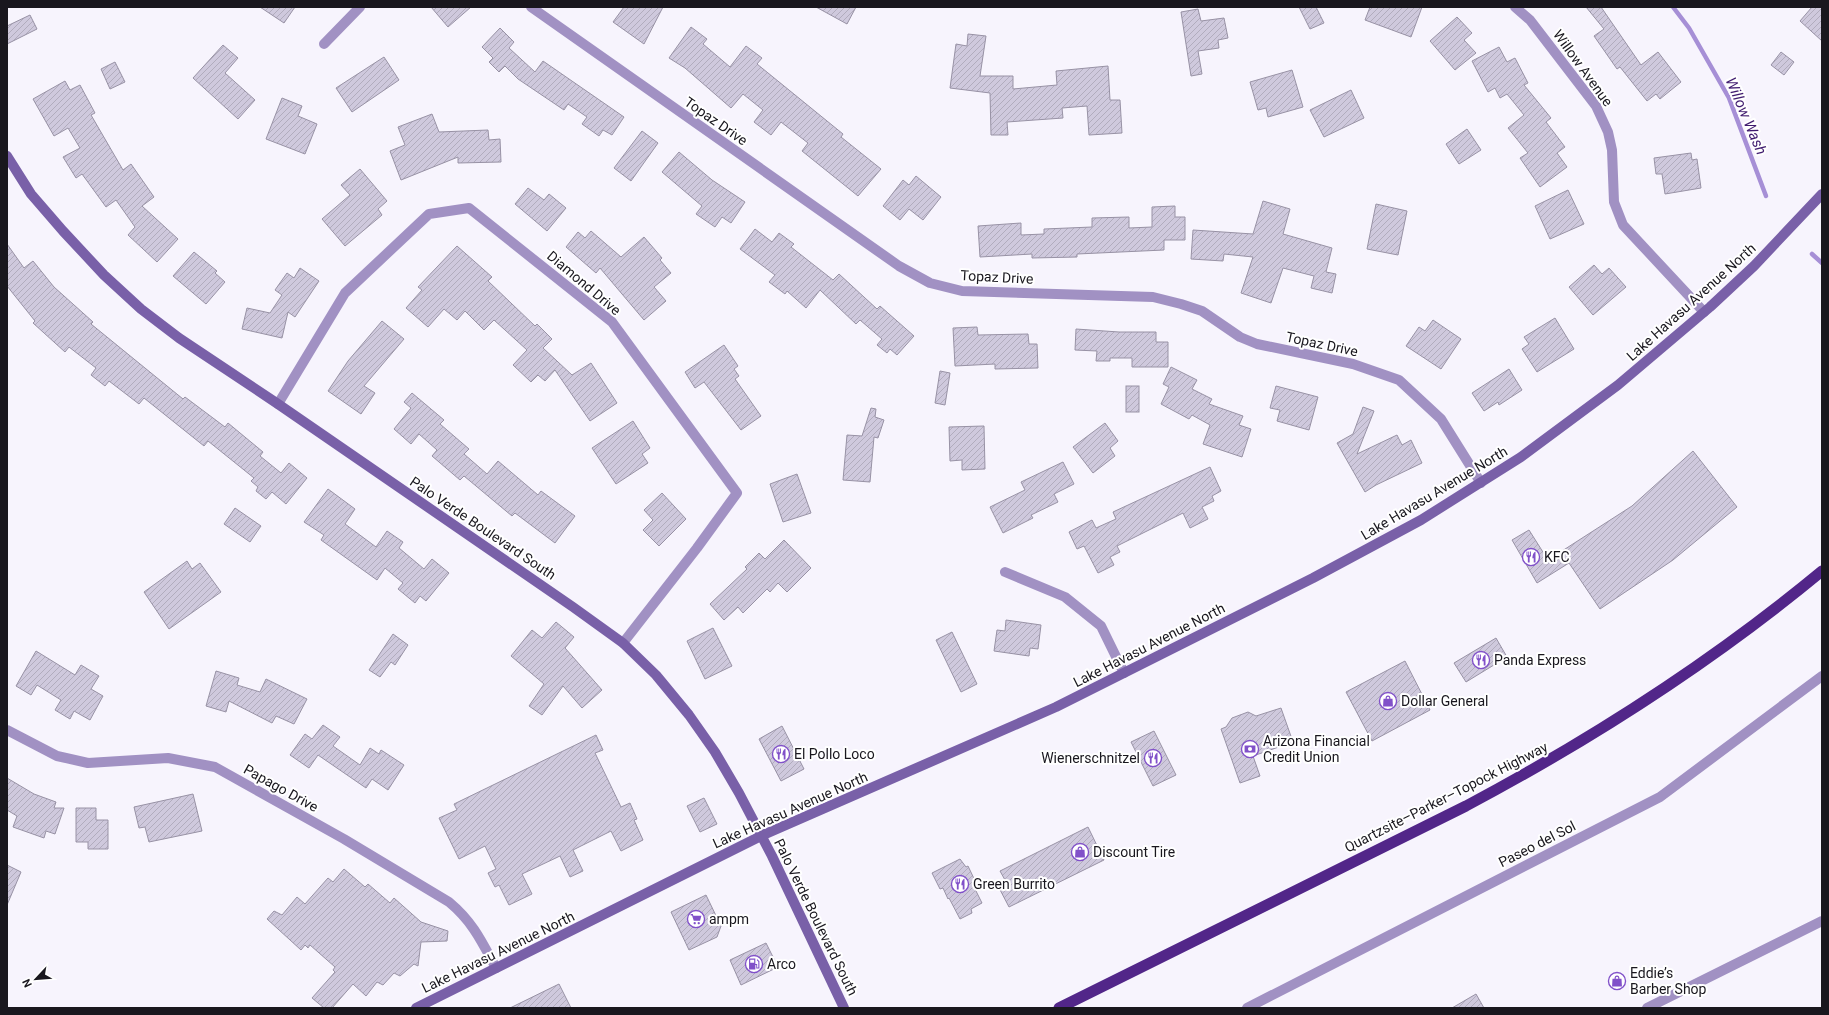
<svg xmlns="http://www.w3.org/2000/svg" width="1829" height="1015" font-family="Roboto,sans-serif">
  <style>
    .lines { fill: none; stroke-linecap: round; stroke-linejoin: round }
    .stream { stroke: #a68fd6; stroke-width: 4.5 }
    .building { fill: url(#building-hatch); stroke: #9892a5 }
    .minor { stroke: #a191c3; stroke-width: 10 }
    .tertiary { stroke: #a191c3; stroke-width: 10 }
    .secondary { stroke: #7960a8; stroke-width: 10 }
    .trunk { stroke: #522689; stroke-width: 11 }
    .labels { text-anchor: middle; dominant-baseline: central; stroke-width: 4; stroke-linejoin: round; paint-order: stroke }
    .street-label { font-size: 14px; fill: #19171e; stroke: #fff }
    .poi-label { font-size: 14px; fill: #19171e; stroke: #fff; text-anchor: start }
    .water-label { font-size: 15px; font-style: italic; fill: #3f1b6e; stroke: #fff }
  </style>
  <defs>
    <pattern id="building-hatch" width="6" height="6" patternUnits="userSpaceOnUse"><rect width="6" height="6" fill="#cfc9dd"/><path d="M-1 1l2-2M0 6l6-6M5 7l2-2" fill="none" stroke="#b1acbd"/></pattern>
  </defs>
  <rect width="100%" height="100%" fill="#f7f4fd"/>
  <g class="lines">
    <g class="stream">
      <path d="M1673 7 1689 28 1729 98 1766 196"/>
      <path d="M1812 254 1822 263"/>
    </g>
  </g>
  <g class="building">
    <path d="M260 7H295L284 23Z"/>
    <path d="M431 7H471L448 27Z"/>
    <path d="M624 7H663L644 44 613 22Z"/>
    <path d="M816 7H856L847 24Z"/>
    <path d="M1299 7H1316L1324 23 1310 29Z"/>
    <path d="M1370 7H1422L1411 37 1365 20Z"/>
    <path d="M1586 7H1601L1641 65 1658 52 1681 82 1660 99 1656 94 1647 101 1620 67 1617 69 1594 36 1604 29Z"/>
    <path d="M1812 7H1822V41L1800 21Z"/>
    <path d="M1198 9 1201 21 1224 18 1228 38 1218 40 1219 48 1198 51 1202 74 1191 76 1181 12Z"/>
    <path d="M30 15 37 29 7 44V26Z"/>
    <path d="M1457 17 1472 33 1464 40 1476 53 1455 70 1430 41Z"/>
    <path d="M691 27 707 39 703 44 730 67 746 46 762 58 757 64 843 134 841 137 881 169 858 196 802 151 808 143 781 122 771 135 754 122 763 110 743 94 731 108 685 68 669 58Z"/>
    <path d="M500 28 514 42 509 48 535 72 543 61 624 117 612 135 603 130 599 136 582 124 587 117 568 104 564 110 518 79 505 66 499 72 489 62 493 58 482 47Z"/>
    <path d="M968 34 986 36 980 76H1013V89L1057 85 1056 71 1108 66 1110 100H1120L1122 133 1089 135 1087 106 1062 108 1063 118 1007 122 1008 135H991L990 93 950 88 956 44 967 46Z"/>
    <path d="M223 45 238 58 225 73 255 100 238 119 193 78Z"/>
    <path d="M1499 47 1507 62 1515 58 1528 83 1524 85 1551 118 1546 122 1565 147 1557 153 1567 167 1540 187 1520 158 1528 153 1508 128 1524 115 1507 94 1500 98 1495 88 1488 92 1472 61Z"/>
    <path d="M1781 52 1794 62 1784 75 1771 65Z"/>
    <path d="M384 57 399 80 352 112 336 88Z"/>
    <path d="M115 62 125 82 110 89 101 69Z"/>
    <path d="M1292 70 1303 107 1268 117 1266 108 1258 110 1250 82Z"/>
    <path d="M65 81 70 90 80 85 95 113 91 115 123 170 131 164 154 197 142 206 178 239 157 262 128 235 135 227 116 200 106 207 82 174 76 178 63 157 80 148 68 128 54 136 33 99Z"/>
    <path d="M1351 90 1364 118 1324 137 1310 110Z"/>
    <path d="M282 98 302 106 298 116 317 124 305 154 266 139Z"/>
    <path d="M432 114 439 132 488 130 489 140 500 139 501 162 458 163V157L401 180 390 151 405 145 398 127Z"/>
    <path d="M1467 129 1481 150 1459 164 1446 144Z"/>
    <path d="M642 131 658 143 631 181 614 168Z"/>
    <path d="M679 152 712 180 745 202 731 223 722 217 715 227 696 214 702 206 662 172Z"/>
    <path d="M1691 153 1692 160 1697 159 1701 188 1665 194 1662 174H1656L1654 158Z"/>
    <path d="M360 169 387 201 378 209 382 215 345 246 322 219 350 195 341 185Z"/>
    <path d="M916 176 941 197 923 220 909 209 900 220 883 206 903 180 909 185Z"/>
    <path d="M528 188 544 200 549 194 566 208 547 231 515 204Z"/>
    <path d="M1568 190 1584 224 1550 239 1535 206Z"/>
    <path d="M1263 201 1290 209 1283 234 1332 248 1326 272 1336 274 1332 293 1311 288 1314 276 1283 268 1271 303 1241 293 1253 257 1224 254 1223 261 1191 259 1193 230 1253 234Z"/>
    <path d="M1376 204 1407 211 1398 255 1367 249Z"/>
    <path d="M1175 206V217H1185V240H1164V250L1077 254V257L1032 258V254L980 257 978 226 1021 223V235L1044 234V229L1092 227V218L1129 217V228L1152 227V207Z"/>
    <path d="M755 229 772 242 779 233 794 244 791 247 833 280 839 274 877 309 880 306 914 336 897 355 890 349 887 353 877 345 882 339 860 320 856 324 820 290 806 308 787 291 785 294 769 282 775 275 740 249Z"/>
    <path d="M591 231 621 257 644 237 662 258 660 260 671 273 654 287 666 301 644 320 600 268 596 273 566 247 578 232 585 238Z"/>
    <path d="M7 244 24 268 33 261 54 287 93 322 91 324 183 399 185 397 225 427 228 423 263 452 260 456 281 473 289 463 307 478 286 504 272 492 266 499 256 491 258 487 251 481 254 478 208 441 204 446 144 398 139 404 109 381 105 386 91 375 96 368 69 347 65 352 33 323 35 321 7 286Z"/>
    <path d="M457 246 492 277 488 281 535 326 537 324 552 339 543 348 572 375 591 363 617 403 590 421 555 370 545 381 538 375 531 382 513 365 527 350 494 320 484 330 465 311 457 320 444 309 428 327 406 308 422 290 418 287Z"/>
    <path d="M194 252 217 271 215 273 225 282 206 304 173 276Z"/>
    <path d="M1594 265 1602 274 1609 268 1626 287 1593 315 1569 287Z"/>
    <path d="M300 268 319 281 295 317 288 312 282 338 242 329 247 308 270 313 282 295 275 290 287 273 294 278Z"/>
    <path d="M1555 318 1574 349 1537 372 1522 349 1529 344 1524 337Z"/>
    <path d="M1433 320 1461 339 1441 369 1406 346 1419 327 1425 331Z"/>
    <path d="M382 321 404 339 364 386 375 393 361 414 328 391 348 361Z"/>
    <path d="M977 327 978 335 1028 334 1029 344H1037L1038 368 995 369V364L955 366 953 328Z"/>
    <path d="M1076 329 1119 332H1156V342H1168V367H1132V358H1110V361H1096L1097 351 1075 350Z"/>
    <path d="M724 345 738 366 734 369 739 376 735 379 761 416 741 430 704 382 695 388 685 372Z"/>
    <path d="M1171 367 1197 380 1192 389 1212 399 1209 404 1243 416 1239 425 1251 429 1242 457 1203 444 1210 425 1192 415 1189 419 1161 404 1169 387 1163 384Z"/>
    <path d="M1509 369 1522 390 1499 405 1498 402 1484 411 1472 393Z"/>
    <path d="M940 371 950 373 945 405 935 403Z"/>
    <rect x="1126" y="386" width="13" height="26"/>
    <path d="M1276 386 1318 397 1309 430 1277 421 1280 410 1270 408Z"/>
    <path d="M412 393 444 420 440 424 469 449 464 454 487 474 498 461 538 495 541 491 575 516 555 543 515 513 512 516 464 476 460 480 432 456 437 450 419 434 411 444 394 429 411 408 404 402Z"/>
    <path d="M1363 407 1374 411 1357 454 1397 435 1402 445 1411 440 1422 463 1376 485 1365 492 1337 443 1353 434Z"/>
    <path d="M871 408 876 409 875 417 884 420 878 438 874 437 870 482 843 480 847 435 862 436Z"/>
    <path d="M633 421 650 448 642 454 648 463 616 484 592 448Z"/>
    <path d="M1105 423 1118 441 1110 448 1115 456 1093 473 1073 447Z"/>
    <path d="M984 426 985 469 962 470V460L950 461 949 427Z"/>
    <path d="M1693 451 1737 507 1673 560 1600 609 1569 563 1537 583 1512 540 1529 530 1548 560 1632 506Z"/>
    <path d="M1063 462 1074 484 1054 494 1058 502 1031 515 1033 518 1003 533 990 507 1025 490 1021 482Z"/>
    <path d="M1210 467 1221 491 1212 496 1214 501 1202 507 1208 519 1190 528 1183 513 1117 546 1120 552 1110 557 1114 565 1098 573 1084 546 1077 549 1069 532 1092 520 1096 528 1116 519 1113 512Z"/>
    <path d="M797 474 811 513 783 522 770 484Z"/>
    <path d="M328 489 355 509 345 524 376 547 387 531 403 542 399 548 424 569 432 559 449 573 426 601 420 596 415 603 398 589 403 583 385 568 377 580 321 540 324 535 304 522Z"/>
    <path d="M662 493 686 519 659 546 643 530 653 520 644 510Z"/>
    <path d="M235 508 261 526 250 542 224 524Z"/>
    <path d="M784 540 811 568 787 592 778 583 770 592 767 589 743 613 738 607 724 620 710 604 747 569 745 567 759 553 765 559Z"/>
    <path d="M187 561 192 569 200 563 221 592 169 629 144 592Z"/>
    <path d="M1006 620 1041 625 1038 649 1030 648 1029 656 994 651 997 630 1005 631Z"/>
    <path d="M556 622 574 637 565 648 602 690 582 708 563 686 542 715 529 706 544 684 511 656 532 630 542 638Z"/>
    <path d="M713 628 732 666 705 679 687 641Z"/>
    <path d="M952 632 977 684 961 692 936 640Z"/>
    <path d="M393 634 408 645 395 665 391 662 380 677 369 670Z"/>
    <path d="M1496 638 1507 657 1466 682 1454 663Z"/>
    <path d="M36 651 75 675 81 665 99 676 91 689 103 696 90 720 74 711 70 719 55 710 61 700 37 685 31 695 16 686Z"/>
    <path d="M1405 661 1430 710 1372 741 1346 692Z"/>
    <path d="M216 671 239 678 237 685 260 692 266 679 307 699 294 724 276 716 272 723 229 701 226 712 206 706Z"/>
    <path d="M1281 708 1293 742 1253 756 1260 776 1240 783 1221 729 1226 727 1232 718 1248 712 1256 716Z"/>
    <path d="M323 725 340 737 333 746 360 765 370 748 379 754 381 750 404 765 388 790 372 779 366 788 318 755 309 768 290 755 305 734 312 739Z"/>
    <path d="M782 726 804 769 781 781 759 739Z"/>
    <path d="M1154 731 1176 775 1153 786 1131 742Z"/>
    <path d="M596 735 603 750 595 753 621 807 630 803 637 819 634 820 643 840 621 851 611 831 573 850 583 871 570 877 560 856 522 874 532 894 509 905 499 885 495 887 488 873 496 869 485 846 459 859 439 818 457 810 454 804Z"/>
    <path d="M7 778 34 794 56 802 54 808H64L55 834 46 831 44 838 13 827 17 816 7 810Z"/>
    <path d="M193 794 202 831 149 842 145 827 139 828 134 807Z"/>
    <path d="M704 798 717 824 700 832 687 806Z"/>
    <path d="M76 808H96V820H108V849H88V842H76Z"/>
    <path d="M1088 827 1104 860 1009 907 997 884 1005 880 1000 871Z"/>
    <path d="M960 859 966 867 968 866 978 887 975 889 982 903 971 909 972 913 960 919 949 898 948 899 943 888 940 889 932 873Z"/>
    <path d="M7 865 21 872 7 905Z"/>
    <path d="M344 869 365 887 368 884 390 903 394 898 421 922 448 931 447 941 421 942 418 966 414 964 400 976 394 973 383 985 377 982 366 996 353 984 332 1008H324L312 998 335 972 333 970 335 967 310 945 308 948 305 945 301 950 267 919 274 911 282 915 297 897 305 904 328 878 333 882Z"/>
    <path d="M706 895 721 926 717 937 689 950 671 912Z"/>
    <path d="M766 943 778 967 741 985 730 960Z"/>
    <path d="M559 984 571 1008H510Z"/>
    <path d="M1476 994 1484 1008H1452Z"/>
  </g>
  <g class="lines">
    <g class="minor">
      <path d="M531 7 899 266 930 283 962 291 1153 297 1181 304 1202 311 1240 337 1257 344 1353 364 1399 380 1441 419 1481 483"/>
      <path d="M1515 7 1530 20 1596 106 1608 132 1612 150 1614 202 1623 225 1704 312"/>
      <path d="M324 44 360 7"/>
      <path d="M278 404 345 293 429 214 469 208 612 322 737 493 697 548 623 643"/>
      <path d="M1005 572 1065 597 1101 626 1124 673"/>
      <path d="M7 730 57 756 88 763 168 758 215 767 344 839 449 902C473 922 482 942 496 968"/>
      <path d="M1247 1008 1660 797 1822 676"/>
    </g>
    <path class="tertiary" d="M1647 1008 1822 921"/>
    <g class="secondary">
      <path d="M7 156 31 194 63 231 104 275 141 309 179 338 278 404 573 607 623 643 656 675 689 715 715 752 739 793 772 856 844 1008"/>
      <path d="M416 1008 761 836 1056 707 1313 578 1421 520 1521 457 1618 385 1710 307 1754 266 1822 194"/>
    </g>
    <path class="trunk" d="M1059 1008 1466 806C1592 739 1712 662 1822 571"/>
  </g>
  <defs>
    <g id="restaurant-ring" transform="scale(0.9)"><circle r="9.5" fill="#fff" stroke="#8151c9" stroke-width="1.5"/><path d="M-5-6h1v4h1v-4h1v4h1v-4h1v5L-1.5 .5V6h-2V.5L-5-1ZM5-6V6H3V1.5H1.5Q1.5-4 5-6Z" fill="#8151c9"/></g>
    <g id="shop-ring" transform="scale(0.9)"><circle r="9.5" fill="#fff" stroke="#8151c9" stroke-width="1.5"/><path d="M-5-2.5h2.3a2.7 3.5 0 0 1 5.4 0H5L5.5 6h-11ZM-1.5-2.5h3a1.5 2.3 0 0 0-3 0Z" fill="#8151c9"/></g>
    <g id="bank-ring" transform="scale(0.9)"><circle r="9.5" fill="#fff" stroke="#8151c9" stroke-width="1.5"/><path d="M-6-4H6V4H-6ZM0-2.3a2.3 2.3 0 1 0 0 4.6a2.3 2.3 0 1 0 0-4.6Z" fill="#8151c9"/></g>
    <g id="supermarket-ring" transform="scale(0.9)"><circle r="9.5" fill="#fff" stroke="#8151c9" stroke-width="1.5"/><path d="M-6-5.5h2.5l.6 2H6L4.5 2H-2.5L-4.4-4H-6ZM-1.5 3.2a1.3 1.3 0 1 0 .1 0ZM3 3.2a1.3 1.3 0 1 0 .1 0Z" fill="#8151c9"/></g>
    <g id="fuel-ring" transform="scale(0.9)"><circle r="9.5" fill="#fff" stroke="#8151c9" stroke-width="1.5"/><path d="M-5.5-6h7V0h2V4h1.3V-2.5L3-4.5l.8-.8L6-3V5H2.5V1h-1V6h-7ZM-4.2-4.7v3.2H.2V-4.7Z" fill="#8151c9"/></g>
  </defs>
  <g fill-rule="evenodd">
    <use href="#restaurant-ring" x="1531" y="557"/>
    <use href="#restaurant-ring" x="1481" y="660"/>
    <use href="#shop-ring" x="1388" y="701"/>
    <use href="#bank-ring" x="1250" y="749"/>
    <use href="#restaurant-ring" x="781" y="754"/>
    <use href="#restaurant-ring" x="1153" y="758"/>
    <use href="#shop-ring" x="1080" y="852"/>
    <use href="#restaurant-ring" x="960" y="884"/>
    <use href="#supermarket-ring" x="696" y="919"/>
    <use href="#fuel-ring" x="754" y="964"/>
    <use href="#shop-ring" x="1617" y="981"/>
  </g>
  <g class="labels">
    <g class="street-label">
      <text transform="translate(1583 68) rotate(54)">Willow Avenue</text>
      <text transform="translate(716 121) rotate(35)">Topaz Drive</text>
      <text transform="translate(997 277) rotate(3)">Topaz Drive</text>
      <text transform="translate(584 283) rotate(40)">Diamond Drive</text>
      <text transform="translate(1691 302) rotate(-42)">Lake Havasu Avenue North</text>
      <text transform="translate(1322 344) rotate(12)">Topaz Drive</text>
      <text transform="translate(1434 493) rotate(-31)">Lake Havasu Avenue North</text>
      <text transform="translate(483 528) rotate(34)">Palo Verde Boulevard South</text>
      <text transform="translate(1149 645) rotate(-27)">Lake Havasu Avenue North</text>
      <text transform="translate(281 788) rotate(29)">Papago Drive</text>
      <text transform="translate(1446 797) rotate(-27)">Quartzsite–Parker–Topock Highway</text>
      <text transform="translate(790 810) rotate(-24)">Lake Havasu Avenue North</text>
      <text transform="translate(1537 844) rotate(-27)">Paseo del Sol</text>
      <text transform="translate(816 917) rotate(64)">Palo Verde Boulevard South</text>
      <text transform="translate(498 952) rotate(-26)">Lake Havasu Avenue North</text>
    </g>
    <g class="poi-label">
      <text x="1544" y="557">KFC</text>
      <text x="1494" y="660">Panda Express</text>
      <text x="1401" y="701">Dollar General</text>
      <text x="1263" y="741">Arizona Financial<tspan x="1263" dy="16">Credit Union</tspan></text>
      <text x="794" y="754">El Pollo Loco</text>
      <text x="1140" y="758" text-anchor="end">Wienerschnitzel</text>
      <text x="1093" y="852">Discount Tire</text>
      <text x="973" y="884">Green Burrito</text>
      <text x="709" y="919">ampm</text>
      <text x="767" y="964">Arco</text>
      <text x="1630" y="973">Eddie’s<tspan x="1630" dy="16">Barber Shop</tspan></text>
    </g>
    <g class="water-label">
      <text transform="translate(1746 116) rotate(67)">Willow Wash</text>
    </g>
  </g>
  <rect width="1829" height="1015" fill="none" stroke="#19171e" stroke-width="16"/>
  <g transform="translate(36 979) rotate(244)" stroke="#ffffff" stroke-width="3" paint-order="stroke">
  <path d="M0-3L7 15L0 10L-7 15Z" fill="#19171e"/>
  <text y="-6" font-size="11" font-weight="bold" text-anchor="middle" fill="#19171e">N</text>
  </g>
</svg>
